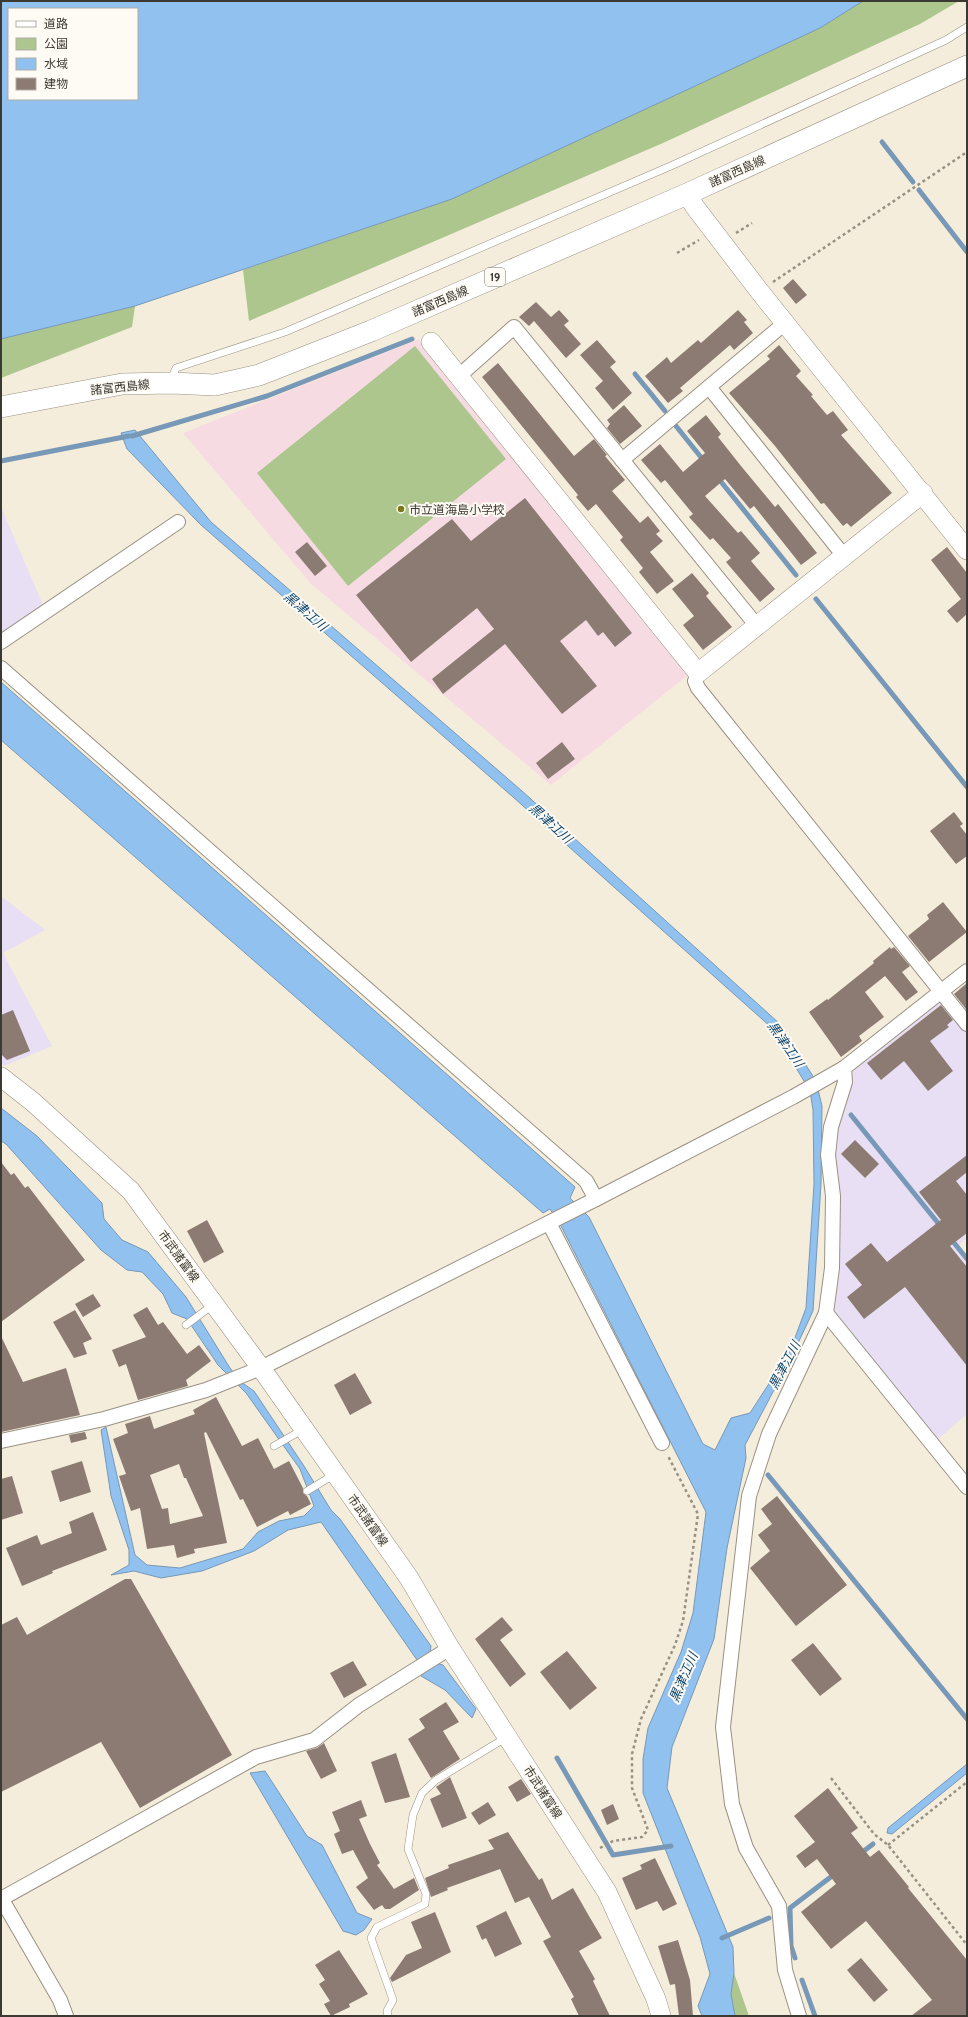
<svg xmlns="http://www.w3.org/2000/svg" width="968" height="2017" font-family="Cabin,'Noto Sans JP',sans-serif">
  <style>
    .commercial { fill: #e8dff4 }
    .education { fill: #f6dce2 }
    .green { fill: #acc68d }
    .water { fill: #90c1ef; stroke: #7798b6; fill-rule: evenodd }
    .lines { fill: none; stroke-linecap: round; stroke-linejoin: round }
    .stream { stroke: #7798b6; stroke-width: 5 }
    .building { fill: #8c7b73; fill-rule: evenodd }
    .lane-casing { stroke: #999182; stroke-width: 8 }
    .street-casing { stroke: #999182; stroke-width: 16 }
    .secondary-casing { stroke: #999182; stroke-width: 20 }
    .primary-casing { stroke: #999182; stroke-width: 22 }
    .path { stroke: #979185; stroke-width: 2.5; stroke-dasharray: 3 3; stroke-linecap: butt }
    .lane { stroke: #fff; stroke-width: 7 }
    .street { stroke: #fff; stroke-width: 14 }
    .secondary { stroke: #fff; stroke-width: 19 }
    .primary { stroke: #fff; stroke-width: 21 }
    .poi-dot { fill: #7e761a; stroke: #fefaf4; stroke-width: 1.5 }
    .labels { text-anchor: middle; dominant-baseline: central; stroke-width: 4; stroke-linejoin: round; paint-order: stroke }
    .shield { fill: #fefaf4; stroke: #76736c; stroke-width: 1 }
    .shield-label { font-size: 11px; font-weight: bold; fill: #3c3932 }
    .street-label { font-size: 12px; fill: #3c3932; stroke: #fefaf4 }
    .poi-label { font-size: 12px; fill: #3c3932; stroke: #fefaf4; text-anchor: start }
    .water-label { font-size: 13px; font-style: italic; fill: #0a436d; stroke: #fefaf4 }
  </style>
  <rect width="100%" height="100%" fill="#f5eddc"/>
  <g class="commercial">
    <path d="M1 507 44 607 1 636Z"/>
    <path d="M1 896 45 930 3 953 52 1046 4 1066 1 1063Z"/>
    <path d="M940 999 967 1033V1238L957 1246 967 1258V1414L937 1440 832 1311 834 1161 837 1128 854 1068Z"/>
  </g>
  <path class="education" d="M419 339 688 675 551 785 311 584 183 433Z"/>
  <g class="green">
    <path d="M863 1H959L920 24 663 143 249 321 243 270 452 199 820 28Z"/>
    <path d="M135 306 132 327 1 378V339Z"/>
    <path d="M415 346 506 459 348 586 257 473Z"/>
    <path d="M734 1973 749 2016H735L731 1994Z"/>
  </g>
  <g class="water">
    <path d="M1 1H863L820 28 452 199 135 306 1 339ZM9 9H137V99H9Z"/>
    <path d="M135 430 211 522 522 791 780 1024 816 1081 822 1106 821 1184 813 1311 792 1356 745 1445 746 1458 727 1548 714 1639 672 1747 667 1788 733 1947 734 1973 731 1994 735 2016H702L698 2006 710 1974 700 1937 643 1793V1759L648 1728 681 1652 693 1613 706 1512 561 1226 550 1209 543 1213 1 740V682L575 1187 570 1198 589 1217 703 1444 715 1450 731 1418 750 1413 790 1351 806 1308 814 1184 813 1110 810 1091 772 1028 513 797 201 525 127 449 121 433Z"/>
    <path d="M1 1108 37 1136 102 1203 104 1219 122 1240 148 1252 186 1297 230 1368 241 1382 254 1391 304 1466 331 1510 340 1519 431 1646 430 1653 436 1663 443 1665 476 1709 472 1718 445 1690 421 1676 424 1670 321 1522 288 1530 254 1551 202 1571 161 1578 134 1571 111 1575 129 1565V1550L111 1496 101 1430 106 1427 135 1555 147 1565 180 1568 243 1549 258 1532 279 1521 304 1516 314 1506 300 1469 246 1393 218 1365 187 1319 172 1313 163 1294 142 1272 127 1270 101 1250 6 1144 1 1141Z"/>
    <path d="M967 1764V1773L892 1834 887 1833 888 1828Z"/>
    <path d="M265 1771 307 1836 322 1845 357 1913 372 1919 364 1930 356 1935 343 1931 250 1773Z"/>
  </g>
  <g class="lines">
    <g class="stream">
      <path d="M882 142 913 182"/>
      <path d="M919 190 967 252"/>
      <path d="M635 374 665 411"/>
      <path d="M676 426 704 461"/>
      <path d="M132 436 267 396 412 339"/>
      <path d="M1 461 129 436"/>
      <path d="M718 478 796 575"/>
      <path d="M816 599 967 787"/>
      <path d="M851 1115 942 1228"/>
      <path d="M951 1239 967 1259"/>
      <path d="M768 1475 967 1719"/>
      <path d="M557 1758 613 1855 671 1846"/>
      <path d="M860 1854 873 1844"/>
      <path d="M722 1938 769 1918"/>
      <path d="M795 1958 791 1946 790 1908 836 1873"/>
      <path d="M802 1980 815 2016"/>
    </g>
  </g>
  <g class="building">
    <path d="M793 279 807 295 796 304 783 288Z"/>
    <path d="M536 302 551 317 559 310 569 321 564 325 581 344 566 358 534 321 529 326 519 317Z"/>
    <path d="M738 310 747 320 744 322 753 333 734 350 730 345 680 388 683 391 668 403 645 376 667 357 671 363 698 340 701 343Z"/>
    <path d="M597 340 616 362 610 367 632 393 613 410 595 388 603 381 580 355Z"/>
    <path d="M779 345 801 371 796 376 813 395 811 396 827 415 833 411 848 430 841 435 892 493 851 527 847 523 843 526 824 503 821 504 775 446 729 393 770 359 767 356Z"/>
    <path d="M498 363 574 456 594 439 607 455 605 456 625 480 612 491 640 523 648 516 660 531 656 534 663 541 650 552 674 581 657 594 639 572 643 568 620 540 623 537 596 504 588 511 576 497 578 495 482 377Z"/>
    <path d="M624 405 642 426 620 444 607 428 610 424 607 420Z"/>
    <path d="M706 415 721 434 718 437 741 466 775 507 778 504 817 553 801 565 754 506 750 509 725 479 705 496 738 533 741 531 760 553 751 561 775 589 760 602 726 562 731 558 713 538 710 540 689 517 693 514 665 480 661 483 641 460 660 444 683 472 705 453 687 431Z"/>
    <path d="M525 498 632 633 615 647 603 632 598 636 586 620 560 641 597 686 562 714 505 644 443 694 432 679 494 629 477 608 411 662 356 595 452 519 471 541Z"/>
    <path d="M307 542 327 566 315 576 295 552Z"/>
    <path d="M947 547 967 573V614L957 623 947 611 961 599 931 560Z"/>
    <path d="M692 573 709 593 706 596 732 627 703 650 683 625 694 616 672 589Z"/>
    <path d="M562 742 575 759 548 779 536 763Z"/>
    <path d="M954 812 963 824 960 826 967 835V856L956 864 930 831Z"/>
    <path d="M943 902 967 932 929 962 908 936 929 919 927 915Z"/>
    <path d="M890 947 891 949 894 947 910 966 902 972 918 992 906 1001 885 976 865 992 884 1017 859 1036 862 1041 841 1057 809 1012 827 999 828 1000 874 963 873 961Z"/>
    <path d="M967 983V1009H966L954 994Z"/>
    <path d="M941 1005 953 1020 947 1025 949 1027 930 1041 953 1071 928 1091 904 1061 881 1080 867 1063Z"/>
    <path d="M13 1010 30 1051 7 1060 1 1054V1015Z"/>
    <path d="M855 1140 879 1164 865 1178 841 1154Z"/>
    <path d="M967 1155V1172L956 1181 967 1195V1233L950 1246 967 1267V1366L905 1287 864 1319 847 1297 862 1285 845 1264 871 1243 887 1262 941 1220 919 1192Z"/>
    <path d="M1 1162 11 1175 14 1173 25 1188 28 1186 85 1260 1 1322Z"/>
    <path d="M207 1220 224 1252 204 1263 187 1231Z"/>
    <path d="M93 1294 101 1306 83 1317 75 1304Z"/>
    <path d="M147 1307 158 1325 163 1322 187 1354 199 1345 211 1361 186 1380 188 1386 138 1400 126 1364 119 1367 112 1350 146 1337 133 1315Z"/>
    <path d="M75 1310 92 1339 83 1343 87 1354 74 1358 53 1322Z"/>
    <path d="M1 1336 23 1382 66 1368 80 1415 1 1432Z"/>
    <path d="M355 1373 372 1403 350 1415 334 1385Z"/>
    <path d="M216 1397 242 1446 258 1438 274 1469 289 1461 303 1488V1493L307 1496 311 1504 290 1515 288 1511 257 1527 243 1499 240 1500 206 1432 204 1433 227 1543 194 1549 195 1553 177 1558 174 1545 147 1549 140 1508 131 1511 119 1476 126 1474 113 1439 128 1433 125 1424 150 1416 154 1429 195 1414 193 1410ZM179 1464 184 1478H186L203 1516 170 1524 168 1508 162 1509 150 1475Z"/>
    <path d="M85 1432 87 1439 71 1443 69 1435Z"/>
    <path d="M82 1461 91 1492 60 1502 51 1471Z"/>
    <path d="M12 1476 23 1513 1 1520V1479Z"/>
    <path d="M777 1496 847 1585 796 1626 750 1568 770 1551 758 1535 772 1524 761 1509Z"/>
    <path d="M93 1512 107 1550 52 1571 53 1573 22 1586 6 1548 37 1535 41 1545 72 1533 69 1522Z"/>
    <path d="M125 1579H131L232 1755 140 1808 101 1742 1 1792V1625L17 1617 27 1635Z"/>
    <path d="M502 1617 513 1630 500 1640 526 1674 510 1687 475 1639Z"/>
    <path d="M813 1643 842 1679 820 1696 791 1660Z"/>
    <path d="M567 1651 597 1688 570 1710 540 1672Z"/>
    <path d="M353 1661 367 1685 344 1698 330 1673Z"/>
    <path d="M446 1702 459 1722 443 1731 460 1759 431 1778 408 1739 425 1728 419 1719Z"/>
    <path d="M324 1743 337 1771 321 1779 306 1751 317 1748Z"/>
    <path d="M396 1753 410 1797 385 1803 371 1762Z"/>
    <path d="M450 1777 467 1818 442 1828 430 1799 441 1794 436 1787Z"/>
    <path d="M521 1779 531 1794 517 1802 508 1787Z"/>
    <path d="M828 1788 858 1828 851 1833 870 1857 879 1850 909 1887 908 1888 967 1960V2016H911L932 2000 866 1921 831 1949 801 1912 836 1884 817 1859 805 1868 796 1856 815 1842 794 1816Z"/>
    <path d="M361 1800 367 1816 359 1819 370 1844 380 1863 377 1865 394 1889 414 1878 419 1890 390 1909H385L382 1905 374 1910 356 1887 368 1878 353 1850 342 1854 334 1834 340 1831 332 1812Z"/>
    <path d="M488 1802 496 1815 479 1825 471 1813Z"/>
    <path d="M613 1804 619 1819 607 1825 601 1810Z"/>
    <path d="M508 1832 539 1880 542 1878 552 1900 573 1888 589 1916 602 1938 579 1951 595 1979 593 1981 610 2016H579L571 1999 574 1997 543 1941 551 1937 529 1897 515 1903 500 1869 447 1888 448 1890 431 1897 425 1878 449 1868 448 1865 494 1849 488 1840Z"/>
    <path d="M655 1858 677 1904 663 1911 657 1901 636 1910 622 1878 642 1869 640 1865Z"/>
    <path d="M506 1911 522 1944 495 1957 486 1938 482 1940 476 1926Z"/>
    <path d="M435 1912 451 1952 392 1982 390 1978 406 1955 422 1948 411 1922Z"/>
    <path d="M678 1940 690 1980 693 2016H679L675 1984 670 1985 658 1946Z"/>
    <path d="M339 1950 368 1994 349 2004 350 2007 331 2016 324 2004 330 2001 319 1984 325 1980 315 1965Z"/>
    <path d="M861 1958 888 1990 874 2002 847 1970Z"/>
  </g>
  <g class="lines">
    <g class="lane-casing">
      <g id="lane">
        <path d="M171 381 176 368 285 332 673 165 946 40 967 27"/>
        <path d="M186 1325 214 1304"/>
        <path d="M274 1446 304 1429"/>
        <path d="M307 1491 335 1474"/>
        <path d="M388 2016 387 2011 393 2000 371 1938 377 1927 425 1904 426 1894 408 1849 413 1815 422 1793 436 1780 507 1737"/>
      </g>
    </g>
    <g class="street-casing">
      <g id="street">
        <path d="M459 376 514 327 757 626"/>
        <path d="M709 387 844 556"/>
        <path d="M622 460 785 323"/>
        <path d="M1 642 178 522"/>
        <path d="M1 668 586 1181 596 1199"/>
        <path d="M698 673 695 681 698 688 967 1024"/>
        <path d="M549 1223 662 1443"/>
        <path d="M826 1313 967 1487"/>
        <path d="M1 1441 104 1419 153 1405 206 1390 261 1368 596 1199 793 1097 844 1068 967 971"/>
        <path d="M1 1898 60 2000 66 2016"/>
        <path d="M1 1899 256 1757 314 1740 359 1705 450 1648"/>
        <path d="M799 2016 785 1970 779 1906 746 1848 732 1804 723 1727 749 1496 769 1434 826 1313 832 1268 833 1196 828 1155 831 1127 845 1082 844 1068"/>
      </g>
    </g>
    <g class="secondary-casing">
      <g id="secondary">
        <path d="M687 194 695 207 760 292 967 550"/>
        <path d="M431 342 698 673 923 493"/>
        <path d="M1 1077 33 1102 131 1191 261 1368 409 1578 450 1648 607 1892 656 1999 661 2016"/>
      </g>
    </g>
    <g class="primary-casing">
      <path id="primary" d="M1 407 122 384 171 383 215 385 259 375 371 331 687 194 967 66"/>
    </g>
    <g class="path">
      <path d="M736 233 752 223"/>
      <path d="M677 253 699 240"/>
      <path d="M773 282 967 152"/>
      <path d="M831 1778 874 1834 888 1845 967 1945"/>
      <path d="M888 1845 967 1782"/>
      <path d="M600 1848 613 1841 642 1837 648 1830 632 1788V1754L641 1719 675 1645 683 1621 698 1514 668 1456"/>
    </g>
    <use href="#lane" class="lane"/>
    <use href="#street" class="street"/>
    <use href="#secondary" class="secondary"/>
    <use href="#primary" class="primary"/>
  </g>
  <circle class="poi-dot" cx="401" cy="509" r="4"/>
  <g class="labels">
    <rect class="shield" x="485" y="268" width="20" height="18" rx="3"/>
    <g class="shield-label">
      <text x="495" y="277">19</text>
    </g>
    <g class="street-label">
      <text transform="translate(737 171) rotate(-24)">諸富西島線</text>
      <text transform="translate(440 301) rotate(-23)">諸富西島線</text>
      <text transform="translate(120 387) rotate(-6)">諸富西島線</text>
      <text transform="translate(179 1256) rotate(54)">市武諸富線</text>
      <text transform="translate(368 1520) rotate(55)">市武諸富線</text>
      <text transform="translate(543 1792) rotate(57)">市武諸富線</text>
    </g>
    <g class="poi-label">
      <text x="409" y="509">市立道海島小学校</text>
    </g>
    <g class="water-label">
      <text transform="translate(306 611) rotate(41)">黒津江川</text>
      <text transform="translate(551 823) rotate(42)">黒津江川</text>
      <text transform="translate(786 1044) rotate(55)">黒津江川</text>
      <text transform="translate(784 1365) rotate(-62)">黒津江川</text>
      <text transform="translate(683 1677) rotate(-67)">黒津江川</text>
    </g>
  </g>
  <rect width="968" height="2017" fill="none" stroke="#3c3932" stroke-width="4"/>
  <rect x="8" y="8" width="130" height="92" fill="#fefaf4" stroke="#b0ada6"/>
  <rect x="16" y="21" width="20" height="6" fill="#ffffff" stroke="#b0ada6"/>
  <text x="44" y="28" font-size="12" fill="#3c3932">道路</text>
  <rect x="16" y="38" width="20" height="12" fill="#acc68d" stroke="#b0ada6"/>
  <text x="44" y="48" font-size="12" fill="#3c3932">公園</text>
  <rect x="16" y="58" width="20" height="12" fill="#90c1ef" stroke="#b0ada6"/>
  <text x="44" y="68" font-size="12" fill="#3c3932">水域</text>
  <rect x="16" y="78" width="20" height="12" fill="#8c7b73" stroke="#b0ada6"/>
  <text x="44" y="88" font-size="12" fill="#3c3932">建物</text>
</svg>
